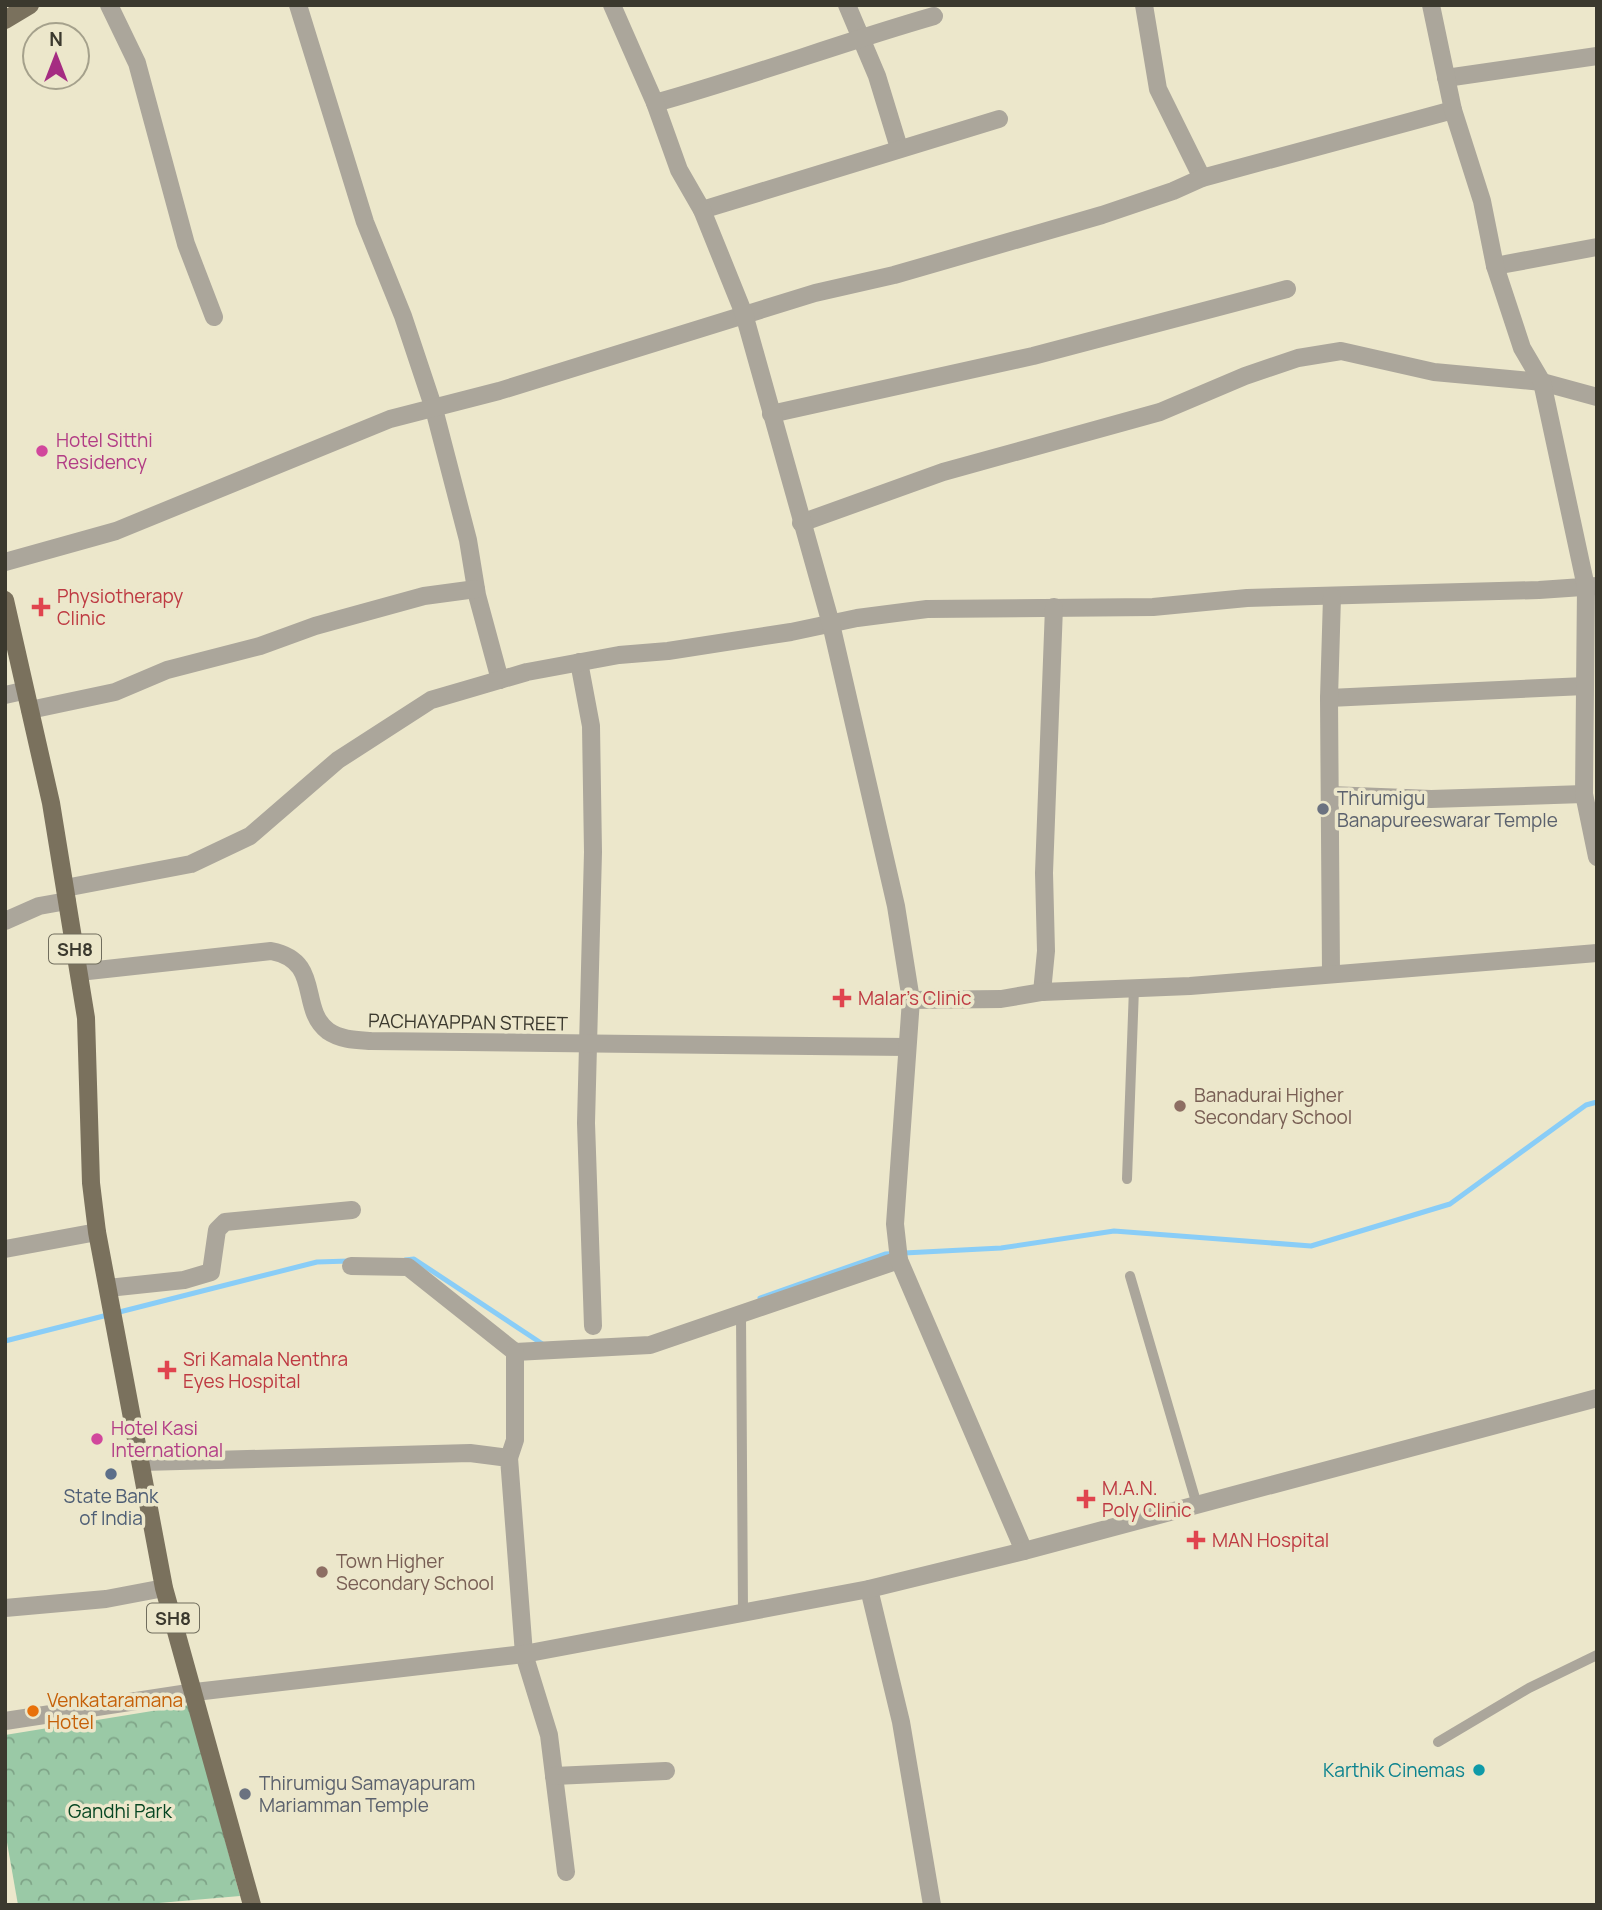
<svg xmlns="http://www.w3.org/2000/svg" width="1602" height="1910" font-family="Manrope,sans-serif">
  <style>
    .park { fill: url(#park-crowns) }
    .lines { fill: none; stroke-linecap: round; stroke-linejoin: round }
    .stream { stroke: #89cdf7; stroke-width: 5 }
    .service { stroke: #aba69b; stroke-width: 10 }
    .minor { stroke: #aba69b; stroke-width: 18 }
    .tertiary { stroke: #aba69b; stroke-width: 18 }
    .primary { stroke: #7a715d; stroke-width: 18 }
    .hotel-dot { fill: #d1479c; stroke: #ece7cb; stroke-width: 2.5 }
    .health-dot { fill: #e0444e; stroke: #ece7cb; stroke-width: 2.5 }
    .worship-dot { fill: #6b7280; stroke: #ece7cb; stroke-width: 2.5 }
    .education-dot { fill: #8d6e63; stroke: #ece7cb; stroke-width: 2.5 }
    .service-dot { fill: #5c6f8a; stroke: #ece7cb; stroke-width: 2.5 }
    .food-dot { fill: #e8710a; stroke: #ece7cb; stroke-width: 2.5 }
    .culture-dot { fill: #0f9aa8; stroke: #ece7cb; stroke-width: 2.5 }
    .labels { text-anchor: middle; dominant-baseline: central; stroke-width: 7; stroke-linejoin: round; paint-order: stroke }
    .shield { fill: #ece7cb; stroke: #706d5d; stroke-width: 2 }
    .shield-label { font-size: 18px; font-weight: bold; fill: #3b392e }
    .hotel-label { font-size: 19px; fill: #b23c85; stroke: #ece7cb; text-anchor: start }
    .health-label { font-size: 19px; fill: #be3a42; stroke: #ece7cb; text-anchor: start }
    .worship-label { font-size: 19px; fill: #5b616d; stroke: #ece7cb; text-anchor: start }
    .street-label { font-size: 19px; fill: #3b392e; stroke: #ece7cb }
    .education-label { font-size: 19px; fill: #785e54; stroke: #ece7cb; text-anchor: start }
    .service-label { font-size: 19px; fill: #4e5e75; stroke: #ece7cb }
    .food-label { font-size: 19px; fill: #c56008; stroke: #ece7cb; text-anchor: start }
    .culture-label { font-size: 19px; fill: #0d838f; stroke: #ece7cb; text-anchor: end }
    .park-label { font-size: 19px; fill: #074622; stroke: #ece7cb }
  </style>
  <defs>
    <pattern id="park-crowns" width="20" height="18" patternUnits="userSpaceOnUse" patternTransform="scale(1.75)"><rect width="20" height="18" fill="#9ac9a6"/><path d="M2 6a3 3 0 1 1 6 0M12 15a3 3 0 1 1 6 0" fill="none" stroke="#7fa488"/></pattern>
  </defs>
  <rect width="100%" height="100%" fill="#ece7cb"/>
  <path class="park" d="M189 1705 240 1896 136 1905H18L5 1831V1735Z"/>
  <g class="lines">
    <g class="stream">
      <path d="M405 1260 414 1259 544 1345"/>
      <path d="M760 1298 885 1254 1001 1248 1114 1231 1311 1246 1450 1204 1586 1105 1597 1102"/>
      <path d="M5 1341 317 1262 349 1261"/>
    </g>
    <g class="service">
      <path d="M1127 1179 1134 988"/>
      <path d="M1130 1276 1197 1505"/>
      <path d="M741 1315 743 1611"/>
      <path d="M1438 1742 1529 1688 1597 1655"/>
    </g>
    <g class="minor">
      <path d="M109 5 137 63 186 244 214 317"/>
      <path d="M298 5 365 222 403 316 434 409 468 540 477 595 500 680"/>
      <path d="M847 5 877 76 899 148"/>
      <path d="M1144 5 1158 89 1202 178"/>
      <path d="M1446 78 1597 56"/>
      <path d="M655 103C749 77 840 43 934 16"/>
      <path d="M702 210 999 119"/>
      <path d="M1495 266 1597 247"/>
      <path d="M771 414 1033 356 1287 289"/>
      <path d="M801 523 943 472 1160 412 1245 376 1298 358 1341 351 1434 372 1542 382 1597 397"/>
      <path d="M5 562 116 531 390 419 499 391 815 293 894 275 1102 215 1173 191 1202 178 1453 110"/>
      <path d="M579 662 591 726 593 852 586 1123 593 1326"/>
      <path d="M5 695 23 691"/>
      <path d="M1329 698 1585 686"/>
      <path d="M30 710 115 692 167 670 260 646 315 626 424 596 476 589"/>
      <path d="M1330 795 1431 799 1584 794"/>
      <path d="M65 888 191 864 250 836 338 760 431 700 527 672 619 655 668 651 791 632 857 618 927 609 1153 607 1247 598 1539 590 1597 586"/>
      <path d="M5 921 39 906 67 901"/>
      <path d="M79 972 271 951C323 961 298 1008 328 1031 341 1040 357 1040 371 1041L907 1047"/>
      <path d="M1331 973 1329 698 1332 597"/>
      <path d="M1042 992 1046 951 1044 873 1054 607"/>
      <path d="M911 1000 1001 999 1042 992 1190 986 1597 953"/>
      <path d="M5 1249 97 1232"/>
      <path d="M351 1266 408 1267 515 1352 650 1345 899 1260"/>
      <path d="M108 1288 184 1280 211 1272 217 1230 225 1222 352 1210"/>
      <path d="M509 1458 515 1440V1352"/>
      <path d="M142 1462 470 1453 509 1458 524 1654 549 1735 566 1872"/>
      <path d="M869 1589 901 1722 932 1905"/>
      <path d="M5 1608 106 1599 164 1588"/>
      <path d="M554 1776 666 1771"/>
    </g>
    <g class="tertiary">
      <path d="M612 5 655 103 679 170 702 210 744 314 831 624 896 906 911 1000 895 1224 899 1260 1024 1551"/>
      <path d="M1431 5 1453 110 1482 201 1495 266 1522 348 1542 382 1586 587 1584 794 1597 857"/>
      <path d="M5 1721 195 1692 524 1654 869 1589 1024 1551 1597 1398"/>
    </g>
    <g class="primary">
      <path d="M5 20 30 5"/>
      <path d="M5 600 51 803 86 1018 91 1183 97 1232 164 1588 252 1905"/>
    </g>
  </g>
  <g class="hotel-dot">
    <circle cx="42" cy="451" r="7"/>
    <circle cx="97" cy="1439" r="7"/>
  </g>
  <g class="health-dot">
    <path d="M37.5 596.5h7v7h7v7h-7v7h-7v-7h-7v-7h7z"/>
    <path d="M838.5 987.5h7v7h7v7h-7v7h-7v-7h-7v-7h7z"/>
    <path d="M163.5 1359.5h7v7h7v7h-7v7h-7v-7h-7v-7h7z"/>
    <path d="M1082.5 1488.5h7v7h7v7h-7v7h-7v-7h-7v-7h7z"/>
    <path d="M1192.5 1529.5h7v7h7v7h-7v7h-7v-7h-7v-7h7z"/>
  </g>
  <g class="worship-dot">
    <circle cx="1323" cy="809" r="7"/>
    <circle cx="245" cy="1794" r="7"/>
  </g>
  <g class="education-dot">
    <circle cx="1180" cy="1106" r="7"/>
    <circle cx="322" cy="1572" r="7"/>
  </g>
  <circle class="service-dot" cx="111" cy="1474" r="7"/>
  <circle class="food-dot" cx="33" cy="1711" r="7"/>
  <circle class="culture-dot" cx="1479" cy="1770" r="7"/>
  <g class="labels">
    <g class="shield">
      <rect x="49" y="934.5" width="52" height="29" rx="5"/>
      <rect x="147" y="1603.5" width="52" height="29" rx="5"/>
    </g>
    <g class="shield-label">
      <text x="75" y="949">SH8</text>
      <text x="173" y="1618">SH8</text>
    </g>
    <g class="hotel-label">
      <text x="56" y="440">Hotel Sitthi<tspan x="56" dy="22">Residency</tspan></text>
      <text x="111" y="1428">Hotel Kasi<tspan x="111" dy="22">International</tspan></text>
    </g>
    <g class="health-label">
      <text x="57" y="596">Physiotherapy<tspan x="57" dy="22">Clinic</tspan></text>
      <text x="858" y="998">Malar's Clinic</text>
      <text x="183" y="1359">Sri Kamala Nenthra<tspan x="183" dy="22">Eyes Hospital</tspan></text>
      <text x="1102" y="1488">M.A.N.<tspan x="1102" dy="22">Poly Clinic</tspan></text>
      <text x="1212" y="1540">MAN Hospital</text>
    </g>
    <g class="worship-label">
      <text x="1337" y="798">Thirumigu<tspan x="1337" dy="22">Banapureeswarar Temple</tspan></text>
      <text x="259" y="1783">Thirumigu Samayapuram<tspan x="259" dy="22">Mariamman Temple</tspan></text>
    </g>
    <g class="street-label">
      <text transform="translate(468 1022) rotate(1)">PACHAYAPPAN STREET</text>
    </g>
    <g class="education-label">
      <text x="1194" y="1095">Banadurai Higher<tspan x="1194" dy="22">Secondary School</tspan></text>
      <text x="336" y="1561">Town Higher<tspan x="336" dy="22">Secondary School</tspan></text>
    </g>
    <g class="service-label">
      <text x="111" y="1496">State Bank<tspan x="111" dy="22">of India</tspan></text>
    </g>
    <g class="food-label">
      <text x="47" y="1700">Venkataramana<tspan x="47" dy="22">Hotel</tspan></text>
    </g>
    <g class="culture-label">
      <text x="1465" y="1770">Karthik Cinemas</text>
    </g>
    <g class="park-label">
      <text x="120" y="1811">Gandhi Park</text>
    </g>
  </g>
  <rect width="1602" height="1910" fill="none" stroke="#3b392e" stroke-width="14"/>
  <g transform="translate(56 56)"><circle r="33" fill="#ece7cb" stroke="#a5a18c" stroke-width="2"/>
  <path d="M0-5L12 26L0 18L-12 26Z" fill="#a52c82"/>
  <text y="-10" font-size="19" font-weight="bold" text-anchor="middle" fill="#3b392e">N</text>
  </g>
</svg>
